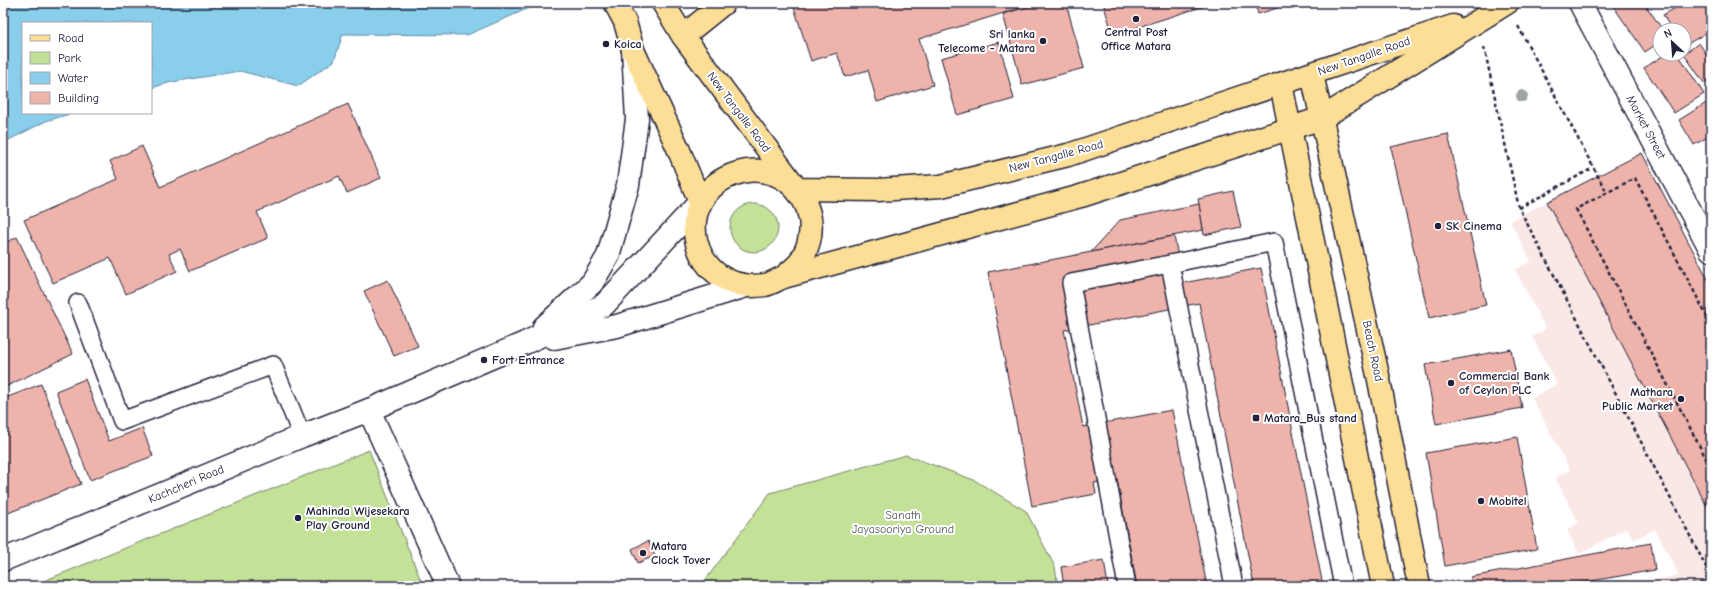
<svg xmlns="http://www.w3.org/2000/svg" width="1714" height="589" font-family="'Comic Neue',sans-serif">
  <style>
    .built { fill: #fae8e6 }
    .green { fill: #c4e198; stroke: #73826a }
    .water { fill: #89ceeb; stroke: #6089a5 }
    .building { fill: #eeb3ab; stroke: #22223b }
    .lines { fill: none; stroke-linecap: round; stroke-linejoin: round }
    .service-casing { stroke: #22223b; stroke-width: 20 }
    .minor-casing { stroke: #22223b; stroke-width: 25 }
    .tertiary-casing { stroke: #22223b; stroke-width: 25 }
    .primary-casing { stroke: #22223b; stroke-width: 25 }
    .trunk-casing { stroke: #22223b; stroke-width: 25 }
    .path { stroke: #22223b; stroke-width: 2.5; stroke-dasharray: 4 3; stroke-linecap: butt }
    .service { stroke: #fff; stroke-width: 17 }
    .minor { stroke: #fff; stroke-width: 22 }
    .tertiary { stroke: #fff; stroke-width: 22 }
    .primary { stroke: #fcde96; stroke-width: 22 }
    .trunk { stroke: #fcde96; stroke-width: 22 }
    .tree { fill: #a0a5a3 }
    .poi-dot { fill: #22223b; stroke: #fff; stroke-width: 1.5 }
    .labels { text-anchor: middle; dominant-baseline: central; stroke-width: 4; stroke-linejoin: round; paint-order: stroke }
    .poi-label { font-size: 12px; font-weight: bold; fill: #22223b; stroke: #fff; text-anchor: start }
    .street-label { font-size: 12px; fill: #22223b; stroke: #fff }
    .park-label { font-size: 12px; fill: #535b57; stroke: #fff }
  </style>
  <rect width="100%" height="100%" fill="#fff"/>
  <filter id="ink" filterUnits="userSpaceOnUse"><feTurbulence type="fractalNoise" baseFrequency=".025" numOctaves="2"/><feDisplacementMap in="SourceGraphic" scale="8" xChannelSelector="R" yChannelSelector="G"/><feConvolveMatrix kernelMatrix="1 2 1 2 8 2 1 2 1" color-interpolation-filters="sRGB"/></filter>
  <g filter="url(#ink)">
    <path class="built" d="M1642 153 1711 285V586H1624L1679 575 1655 529 1634 540 1627 528 1579 554 1567 530 1579 523 1555 478 1570 470 1532 398 1557 384 1532 337 1546 329 1515 270 1531 261 1510 221Z"/>
    <g class="green">
      <circle cx="754" cy="228" r="24"/>
      <path d="M369 450 423 586H31Z"/>
      <path d="M906 455 974 480 1026 511 1055 567 1058 586H701L770 493Z"/>
    </g>
    <path class="water" d="M3 3H541L467 35 343 34 334 61 298 86 240 71 172 82 151 88V23H23V113H73L46 121 3 143Z"/>
    <g class="building">
      <path d="M1019 3 1020 8 919 39 933 85 877 102 868 70 845 77 837 53 811 61 793 4Z"/>
      <path d="M1042 3H1066L1084 68 1022 85 1003 14Z"/>
      <path d="M1103 3H1214L1113 35Z"/>
      <path d="M1255 3H1294L1258 14Z"/>
      <path d="M1611 3H1644L1663 30H1660V42L1645 52Z"/>
      <path d="M1684 3H1711V30L1684 46V30H1672L1663 15Z"/>
      <path d="M999 42 1014 99 957 115 941 58Z"/>
      <path d="M1699 43 1711 61V78L1704 83 1684 54Z"/>
      <path d="M1666 54H1678L1704 94 1674 113 1644 68Z"/>
      <path d="M1711 100V135L1694 145 1679 120Z"/>
      <path d="M348 104 381 178 347 193 339 176 257 212 268 238 190 271 180 249 169 254 177 271 126 294 110 258 53 283 24 220 118 179 110 161 142 146 160 187Z"/>
      <path d="M1448 134 1486 305 1429 318 1391 147Z"/>
      <path d="M1642 153 1711 285V514L1547 202Z"/>
      <path d="M1711 164V177L1706 167Z"/>
      <path d="M1233 191 1241 227 1204 235 1198 199Z"/>
      <path d="M1199 204 1203 230 1091 252 1120 220Z"/>
      <path d="M1174 236 1183 283 1261 268 1323 586H1254L1199 303 1064 330 1083 427 1172 410 1207 586H1137L1117 479 1094 483 1096 494 1032 506 988 272Z"/>
      <path d="M17 237 73 354 3 388V244Z"/>
      <path d="M388 280 418 346 394 356 364 291Z"/>
      <path d="M1511 349 1522 408 1436 424 1425 365Z"/>
      <path d="M85 379 109 441 142 428 153 456 90 480 56 391Z"/>
      <path d="M41 384 81 484 3 515V399Z"/>
      <path d="M1517 437 1537 549 1445 566 1426 453Z"/>
      <path d="M648 541 655 556 638 563 632 549Z"/>
      <path d="M1651 543 1655 570 1562 586H1462L1471 584V577Z"/>
      <path d="M1104 560 1108 586H1064L1061 567Z"/>
    </g>
    <g class="lines">
      <g class="service-casing">
        <g id="service">
          <path d="M78 303 122 421 273 365 302 436"/>
          <path d="M1127 586 1071 283 1170 264"/>
          <path d="M1234 586 1170 264 1274 242 1343 586"/>
        </g>
      </g>
      <g class="minor-casing">
        <g id="minor">
          <path d="M1580 3 1711 250"/>
          <path d="M3 560 302 436 369 410"/>
        </g>
      </g>
      <g class="tertiary-casing">
        <g id="tertiary">
          <path d="M544 327 592 283 608 256 628 185 637 119 633 50"/>
          <path d="M554 338 617 326 746 286"/>
          <path d="M448 586 369 410 525 343 604 305 700 202"/>
        </g>
      </g>
      <g class="primary-casing">
        <g id="primary">
          <path d="M683 36 724 3"/>
          <path d="M1312 74 1379 380 1419 586"/>
          <path d="M1281 84 1383 586"/>
        </g>
      </g>
      <g class="trunk-casing">
        <g id="trunk">
          <path d="M615 3 625 22 633 50 678 148 700 202"/>
          <path d="M663 3 683 36 797 189 878 190 941 186 1068 155 1453 26"/>
          <path d="M784 277C789 272 796 267 800 262 818 233 813 202 787 181 773 171 754 168 738 173 666 195 690 296 765 285 771 284 778 279 784 277L1081 196 1322 118 1507 3"/>
        </g>
      </g>
      <g class="path">
        <path d="M1518 26 1607 193"/>
        <path d="M1484 47 1519 208 1711 576"/>
        <path d="M1519 208 1593 168"/>
        <path d="M1711 324 1635 178 1576 209 1711 468"/>
        <path d="M1685 586 1711 581"/>
      </g>
      <use href="#service" class="service"/>
      <use href="#minor" class="minor"/>
      <use href="#tertiary" class="tertiary"/>
      <use href="#primary" class="primary"/>
      <use href="#trunk" class="trunk"/>
    </g>
    <circle class="tree" cx="1522" cy="96" r="6"/>
  </g>
  <g class="poi-dot">
    <circle cx="1136" cy="19" r="4"/>
    <circle cx="1043" cy="41" r="4"/>
    <circle cx="606" cy="44" r="4"/>
    <circle cx="1438" cy="226" r="4"/>
    <circle cx="484" cy="360" r="4"/>
    <circle cx="1451" cy="383" r="4"/>
    <circle cx="1681" cy="399" r="4"/>
    <rect x="1252" y="414" width="8" height="8" rx="2"/>
    <circle cx="1481" cy="501" r="4"/>
    <circle cx="298" cy="518" r="4"/>
    <circle cx="643" cy="553" r="4"/>
  </g>
  <g class="labels">
    <g class="poi-label">
      <text x="1136" y="32" text-anchor="middle">Central Post<tspan x="1136" dy="14">Office Matara</tspan></text>
      <text x="1035" y="34" text-anchor="end">Sri lanka<tspan x="1035" dy="14">Telecome - Matara</tspan></text>
      <text x="614" y="44">Koica</text>
      <text x="1446" y="226">SK Cinema</text>
      <text x="492" y="360">Fort Entrance</text>
      <text x="1459" y="376">Commercial Bank<tspan x="1459" dy="14">of Ceylon PLC</tspan></text>
      <text x="1673" y="392" text-anchor="end">Mathara<tspan x="1673" dy="14">Public Market</tspan></text>
      <text x="1264" y="418">Matara_Bus stand</text>
      <text x="1489" y="501">Mobitel</text>
      <text x="306" y="511">Mahinda Wijesekara<tspan x="306" dy="14">Play Ground</tspan></text>
      <text x="651" y="546">Matara<tspan x="651" dy="14">Clock Tover</tspan></text>
    </g>
    <g class="street-label">
      <text transform="translate(1364 56) rotate(-19)">New Tangalle Road</text>
      <text transform="translate(739 112) rotate(53)">New Tangalle Road</text>
      <text transform="translate(1646 127) rotate(62)">Market Street</text>
      <text transform="translate(1056 156) rotate(-15)">New Tangalle Road</text>
      <text transform="translate(1373 351) rotate(78)">Beach Road</text>
      <text transform="translate(186 484) rotate(-23)">Kachcheri Road</text>
    </g>
    <g class="park-label">
      <text x="903" y="515">Sanath<tspan x="903" dy="14">Jayasooriya Ground</tspan></text>
    </g>
  </g>
  <rect width="1714" height="589" fill="none" stroke="#fff" stroke-width="16"/>
  <rect x="8" y="8" width="1698" height="573" fill="none" stroke="#22223b" stroke-width="1.5" filter="url(#ink)"/>
  <rect x="22" y="22" width="130" height="92" fill="#ffffff" stroke="#a7a7b1"/>
  <rect x="30" y="35" width="20" height="6" fill="#fcde96" stroke="#a7a7b1"/>
  <text x="58" y="42" font-size="12" fill="#22223b">Road</text>
  <rect x="30" y="52" width="20" height="12" fill="#c4e198" stroke="#a7a7b1"/>
  <text x="58" y="62" font-size="12" fill="#22223b">Park</text>
  <rect x="30" y="72" width="20" height="12" fill="#89ceeb" stroke="#a7a7b1"/>
  <text x="58" y="82" font-size="12" fill="#22223b">Water</text>
  <rect x="30" y="92" width="20" height="12" fill="#eeb3ab" stroke="#a7a7b1"/>
  <text x="58" y="102" font-size="12" fill="#22223b">Building</text>
  <g transform="translate(1672 42) rotate(334)"><circle r="19" fill="#ffffff" stroke="#a7a7b1"/>
  <path d="M0-3L7 15L0 10L-7 15Z" fill="#22223b"/>
  <text y="-6" font-size="11" font-weight="bold" text-anchor="middle" fill="#22223b">N</text>
  </g>
</svg>
